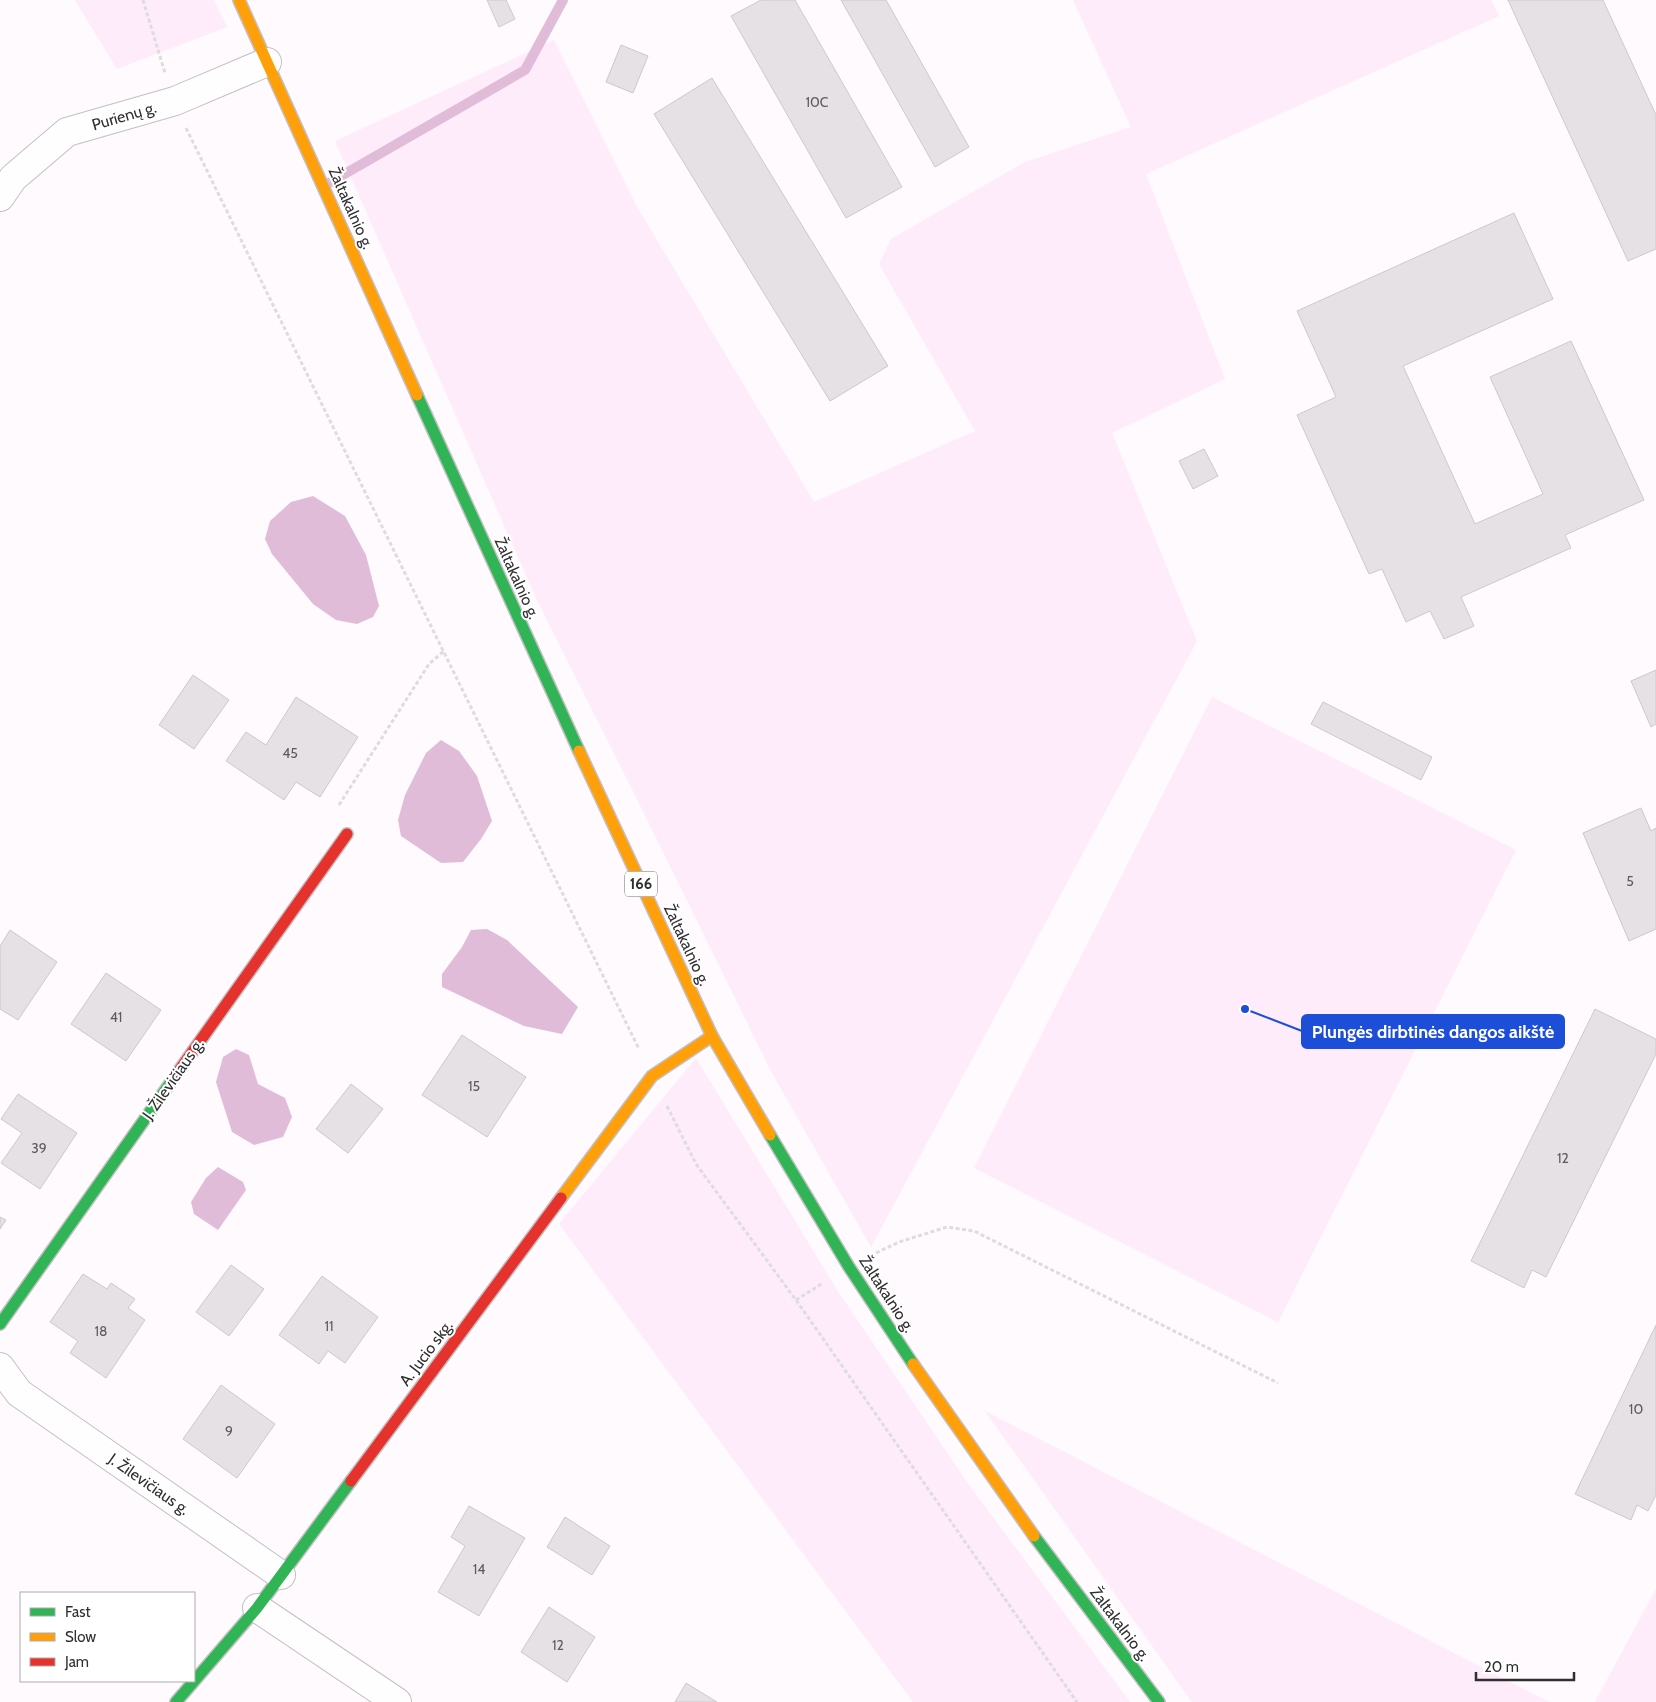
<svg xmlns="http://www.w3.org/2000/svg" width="1656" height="1702" font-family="Cabin,sans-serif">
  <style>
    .green { fill: #feecfa }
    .water { fill: #e1bcd9 }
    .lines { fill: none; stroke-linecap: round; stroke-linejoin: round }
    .stream { stroke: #e1bcd9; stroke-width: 10 }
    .building { fill: #e5e1e4; stroke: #ccc9cc }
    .street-casing { stroke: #c3c0c3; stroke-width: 30 }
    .fast-casing { stroke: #c3c0c3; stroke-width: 14 }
    .slow-casing { stroke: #c3c0c3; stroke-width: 14 }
    .jam-casing { stroke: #c3c0c3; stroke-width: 14 }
    .path { stroke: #deddde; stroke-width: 3; stroke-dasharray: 4 2.5; stroke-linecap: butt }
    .street { stroke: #fffeff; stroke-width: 28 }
    .fast { stroke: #30b455; stroke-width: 11 }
    .slow { stroke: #ff9f0a; stroke-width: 11 }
    .jam { stroke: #e5322d; stroke-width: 11 }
    .labels { text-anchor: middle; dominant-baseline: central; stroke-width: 4; stroke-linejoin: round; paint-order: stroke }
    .number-label { font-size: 14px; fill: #5e5b5e }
    .shield { fill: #fff; stroke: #6f6d6f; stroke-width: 1 }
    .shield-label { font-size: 15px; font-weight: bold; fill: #312e31 }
    .street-label { font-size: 16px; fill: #312e31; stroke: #fff }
    .leader { fill: none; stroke: #1d4ed8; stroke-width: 2 }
    .callout-dot { fill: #1d4ed8; stroke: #fff; stroke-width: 2 }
    .callout { fill: #1d4ed8; stroke: #1d4ed8; stroke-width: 2 }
    .callout-label { font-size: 18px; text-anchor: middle; font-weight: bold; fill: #fff }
  </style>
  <rect width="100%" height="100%" fill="#fefafd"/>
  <g class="green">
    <path d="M75 0H214L227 27 117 69Z"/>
    <path d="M1073 0H1491L1499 16 1146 174 1225 379 1112 433 1197 641 871 1247 771 1071 635 795 536 598 335 141 554 40 637 207 814 502 975 431 879 264 891 239 1023 163 1131 127Z"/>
    <path d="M1212 697 1516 850 1278 1322 974 1168Z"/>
    <path d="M696 1058 837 1290 969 1485 1130 1702H913L559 1224Z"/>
    <path d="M985 1411 1549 1702H1192Z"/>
    <path d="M1656 1589V1702H1595Z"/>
  </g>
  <g class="water">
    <path d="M313 496 345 516 366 555 379 606 373 617 357 624 336 620 313 604 272 554 265 539 270 521 291 502Z"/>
    <path d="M441 740 459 751 477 776 492 821 481 839 463 862 441 863 401 836 398 820 405 795 426 753Z"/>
    <path d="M487 929 507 940 578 1007 562 1034 524 1026 442 987V974L462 947 471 930Z"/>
    <path d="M236 1049 249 1055 258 1084 285 1098 292 1117 283 1137 254 1145 232 1132 216 1082 223 1057Z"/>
    <path d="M218 1167 243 1182 246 1190 218 1230 194 1214 191 1202 206 1178Z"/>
  </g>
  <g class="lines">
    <path class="stream" d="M329 183 525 70 563 0"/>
  </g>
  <g class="building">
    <path d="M487 0H506L515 19 499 27Z"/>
    <path d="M761 0H795L902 187 846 218 731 16Z"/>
    <path d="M841 0H886L969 147 935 167Z"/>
    <path d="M1508 0H1603L1656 115V249L1628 261Z"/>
    <path d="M621 45 648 56 633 93 606 82Z"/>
    <path d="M712 78 888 366 830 401 654 114Z"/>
    <path d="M1514 213 1553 299 1403 366 1475 524 1543 494 1490 377 1571 341 1644 500 1565 535 1571 548 1461 597 1474 626 1444 639 1430 611 1406 622 1382 569 1369 574 1297 415 1336 397 1297 311Z"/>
    <path d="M1204 449 1218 476 1193 489 1179 461Z"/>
    <path d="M1656 670V724L1651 727 1631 681Z"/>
    <path d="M193 675 229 700 194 749 159 725Z"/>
    <path d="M296 697 358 737 320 797 296 782 284 800 226 761 246 732 266 745Z"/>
    <path d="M1323 702 1432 757 1421 780 1311 724Z"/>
    <path d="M1641 808 1651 831 1656 828V929L1629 941 1583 833Z"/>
    <path d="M10 930 57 962 18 1020 0 1009V946Z"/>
    <path d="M106 973 161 1010 126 1061 71 1024Z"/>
    <path d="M1595 1009 1656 1039V1054L1546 1277 1532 1270 1524 1288 1471 1261Z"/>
    <path d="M462 1035 526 1077 487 1137 422 1095Z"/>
    <path d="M351 1084 383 1109 348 1153 316 1129Z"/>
    <path d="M18 1094 77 1133 40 1189 1 1163 22 1133 1 1119Z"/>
    <path d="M0 1217 6 1220 0 1229Z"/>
    <path d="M231 1265 264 1289 229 1336 196 1312Z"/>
    <path d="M83 1274 107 1289 111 1283 135 1299 128 1308 145 1320 106 1378 70 1353 78 1341 50 1322Z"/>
    <path d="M322 1276 378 1317 345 1363 328 1351 319 1364 279 1335Z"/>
    <path d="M1656 1325V1495L1648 1511 1637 1505 1631 1520 1575 1494Z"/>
    <path d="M221 1385 275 1424 237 1478 183 1439Z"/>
    <path d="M469 1506 525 1538 479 1616 438 1592 465 1546 451 1537Z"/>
    <path d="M565 1517 610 1546 592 1575 547 1547Z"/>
    <path d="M549 1607 595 1637 567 1682 521 1652Z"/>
    <path d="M686 1683 717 1702H675Z"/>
  </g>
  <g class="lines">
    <g class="street-casing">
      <g id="street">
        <path d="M0 197 13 178 67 132 175 101 267 62"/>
        <path d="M0 1367 19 1393 281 1575"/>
        <path d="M257 1608 397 1702"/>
      </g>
    </g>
    <g class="fast-casing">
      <g id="fast">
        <path d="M417 395 579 751"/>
        <path d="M770 1135 849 1267 913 1364"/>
        <path d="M0 1324 176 1075"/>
        <path d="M1034 1536 1159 1702"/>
        <path d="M176 1702 257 1608 351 1481"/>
      </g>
    </g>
    <g class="slow-casing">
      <g id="slow">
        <path d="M239 0 417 395"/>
        <path d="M579 751 712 1036 770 1135"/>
        <path d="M561 1198 652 1076 712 1036"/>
        <path d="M913 1364 1034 1536"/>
      </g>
    </g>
    <g class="jam-casing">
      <g id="jam">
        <path d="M176 1075 347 834"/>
        <path d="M351 1481 561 1198"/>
      </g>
    </g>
    <g class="path">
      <path d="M143 0 165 73"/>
      <path d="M186 128 639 1049"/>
      <path d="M339 805 429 664 444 651"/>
      <path d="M667 1106 696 1164 796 1300 1077 1702"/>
      <path d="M876 1253 899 1242 947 1227 974 1231 1278 1383"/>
      <path d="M796 1300 823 1283"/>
    </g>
    <use href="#street" class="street"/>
    <use href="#fast" class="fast"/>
    <use href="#slow" class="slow"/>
    <use href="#jam" class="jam"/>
  </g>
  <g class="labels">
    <g class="number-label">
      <text x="817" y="102">10C</text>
      <text x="290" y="753">45</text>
      <text x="1630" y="881">5</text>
      <text x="116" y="1017">41</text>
      <text x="474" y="1086">15</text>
      <text x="39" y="1148">39</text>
      <text x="1563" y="1158">12</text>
      <text x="329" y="1326">11</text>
      <text x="101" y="1331">18</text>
      <text x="1636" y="1409">10</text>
      <text x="229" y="1431">9</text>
      <text x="479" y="1569">14</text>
      <text x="558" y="1645">12</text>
    </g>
    <rect class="shield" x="625" y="871.5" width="32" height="25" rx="4"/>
    <g class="shield-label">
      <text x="641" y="884">166</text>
    </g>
    <g class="street-label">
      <text transform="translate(124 116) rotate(-16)">Purienų g.</text>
      <text transform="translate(351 208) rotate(66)">Žaltakalnio g.</text>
      <text transform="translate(517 578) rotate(66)">Žaltakalnio g.</text>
      <text transform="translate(687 945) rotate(65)">Žaltakalnio g.</text>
      <text transform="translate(173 1079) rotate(-55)">J. Žilevičiaus g.</text>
      <text transform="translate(887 1294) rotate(57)">Žaltakalnio g.</text>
      <text transform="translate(426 1353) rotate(-53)">A. Jucio skg.</text>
      <text transform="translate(149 1484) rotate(35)">J. Žilevičiaus g.</text>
      <text transform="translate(1120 1624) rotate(53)">Žaltakalnio g.</text>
    </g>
  </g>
  <path class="leader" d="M1245 1009L1302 1031"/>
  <circle class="callout-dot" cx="1245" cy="1009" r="5"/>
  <rect class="callout" x="1302" y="1015" width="262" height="33" rx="5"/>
  <g class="callout-label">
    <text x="1433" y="1038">Plungės dirbtinės dangos aikštė</text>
  </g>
  <rect x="20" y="1592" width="175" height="90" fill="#ffffff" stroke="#adabad"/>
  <rect x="30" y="1608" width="25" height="8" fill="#30b455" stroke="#adabad"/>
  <text x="65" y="1617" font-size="15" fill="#312e31">Fast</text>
  <rect x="30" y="1633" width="25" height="8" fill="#ff9f0a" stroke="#adabad"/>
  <text x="65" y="1642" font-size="15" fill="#312e31">Slow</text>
  <rect x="30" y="1658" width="25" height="8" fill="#e5322d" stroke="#adabad"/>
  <text x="65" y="1667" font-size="15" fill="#312e31">Jam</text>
  <path d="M1476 1672v8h98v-8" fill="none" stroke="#312e31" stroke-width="2.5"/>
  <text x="1484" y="1672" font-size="15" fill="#312e31" stroke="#ffffff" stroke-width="4" paint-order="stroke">20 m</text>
</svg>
